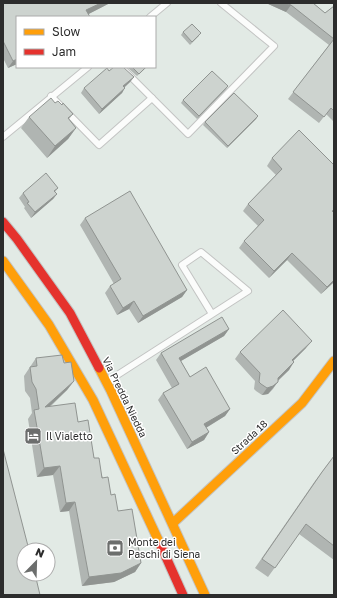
<svg xmlns="http://www.w3.org/2000/svg" width="337" height="598" font-family="'Golos Text',sans-serif">
  <style>
    .lines { fill: none; stroke-linecap: round; stroke-linejoin: round }
    .lane-casing { stroke: #c3c4c3; stroke-width: 8 }
    .slow-casing { stroke: #c3c4c3; stroke-width: 11 }
    .jam-casing { stroke: #c3c4c3; stroke-width: 11 }
    .lane { stroke: #fbfcfb; stroke-width: 6 }
    .slow { stroke: #ff9f0a; stroke-width: 9 }
    .jam { stroke: #e5322d; stroke-width: 9 }
    .wall { fill: #b0b5b2 }
    .shaded-wall { fill: #909491 }
    .building { fill: #cdd3cf; stroke: #909491 }
    .labels { text-anchor: middle; dominant-baseline: central; stroke-width: 3; stroke-linejoin: round; paint-order: stroke }
    .street-label { font-size: 10px; fill: #2c2c2c; stroke: #fff }
    .poi-label { font-size: 10px; fill: #2c2c2c; stroke: #fff; text-anchor: start }
  </style>
  <rect width="100%" height="100%" fill="#e2eae5"/>
  <g class="lines">
    <g class="lane-casing">
      <g id="lane">
        <path d="M150 17 167 3"/>
        <path d="M121 67 152 98"/>
        <path d="M51 96 99 145 152 98 188 134 274 46 221 3"/>
        <path d="M3 137 88 67"/>
        <path d="M108 381 248 291 201 252 182 265 212 314"/>
      </g>
    </g>
    <g class="slow-casing">
      <g id="slow">
        <path d="M3 261 49 325 93 400 161 546"/>
        <path d="M99 368 111 391 205 595"/>
        <path d="M173 523 302 403 334 361"/>
      </g>
    </g>
    <g class="jam-casing">
      <g id="jam">
        <path d="M3 222 17 239 70 313 99 368"/>
        <path d="M161 546 183 595"/>
      </g>
    </g>
    <use href="#lane" class="lane"/>
    <use href="#slow" class="slow"/>
    <use href="#jam" class="jam"/>
  </g>
  <g class="wall">
    <path d="M3 3H110L88 14 17 17V64L8 68 3 58Z"/>
    <path d="M266 3H313L325 13 334 6V122L326 114 319 123 288 99 329 45 286 12Z"/>
    <path d="M183 32 199 36 190 45 181 35Z"/>
    <path d="M127 67H147L137 76Z"/>
    <path d="M134 77 130 82 124 88 122 93 99 114 81 93 84 88Z"/>
    <path d="M228 86 197 119 181 103 183 100Z"/>
    <path d="M55 103 62 105 73 114 69 119 76 128 68 139 47 158 21 128 29 117Z"/>
    <path d="M258 116 256 119 227 148 203 125 205 122Z"/>
    <path d="M272 158 334 165V212H333L334 213V282L321 294 287 260 269 278 239 248 244 241 258 226 243 211 248 204 276 175 267 166Z"/>
    <path d="M58 188 55 192 57 194 53 199 31 218 24 208 25 207 19 198 23 193Z"/>
    <path d="M85 218 187 290 182 297 138 323 129 309 117 315 105 293 110 286 114 284 80 225Z"/>
    <path d="M229 329 224 336 181 361 190 377 230 409 225 416 206 428 209 432 204 440 187 449 158 400 163 393 172 388 156 360 161 353Z"/>
    <path d="M306 348 293 361 289 370 278 381 273 389 268 394 262 395 256 391 254 389 255 381 235 359 240 352Z"/>
    <path d="M36 358 64 363 74 381 67 390 50 407 78 422 141 563 135 572 114 582 82 586 69 511 60 512 53 475 37 477 28 419 32 413 30 398 25 391 24 376Z"/>
    <path d="M334 456V560L299 534 268 577 255 568 315 481Z"/>
  </g>
  <g class="shaded-wall">
    <path d="M101 3H110L83 17 86 10Z"/>
    <path d="M266 3H285L291 5 286 12Z"/>
    <path d="M17 59V64L8 68 13 61Z"/>
    <path d="M134 77 130 82 120 91 123 86Z"/>
    <path d="M228 86 226 89 197 119 199 116Z"/>
    <path d="M125 88 122 93 99 114 102 109Z"/>
    <path d="M258 116 256 119 227 148 228 146Z"/>
    <path d="M76 128 68 139 47 158 55 146Z"/>
    <path d="M57 194 53 199 31 218 35 212Z"/>
    <path d="M292 253 287 260 269 278 274 271Z"/>
    <path d="M334 280V282L321 294 327 287Z"/>
    <path d="M187 290 182 297 138 323 143 316Z"/>
    <path d="M134 301 129 309 117 315 123 308Z"/>
    <path d="M229 329 224 336 174 365 179 358Z"/>
    <path d="M312 341 306 348 287 367 292 360Z"/>
    <path d="M294 362 289 370 273 385 278 378Z"/>
    <path d="M74 381 67 390 39 416 45 407Z"/>
    <path d="M278 382 268 394 262 395 267 388Z"/>
    <path d="M230 409 225 416 199 432 204 424Z"/>
    <path d="M209 432 204 440 187 449 192 442Z"/>
    <path d="M60 466 53 475 37 477 44 468Z"/>
    <path d="M75 502 69 511 60 512 66 503Z"/>
    <path d="M141 563 135 572 114 582 82 586 89 577Z"/>
  </g>
  <g class="building">
    <path d="M3 3H101L86 10 90 17H17V59L13 61 3 41Z"/>
    <path d="M285 3H313L325 13 334 6V39L291 5Z"/>
    <path d="M192 24 201 33 192 42 183 32Z"/>
    <path d="M334 39V111L331 108 324 117 293 92Z"/>
    <path d="M114 67H123L134 77 123 86 125 88 102 109 84 88 107 68 109 71Z"/>
    <path d="M132 67H146L139 74Z"/>
    <path d="M212 71 228 86 199 116 183 100Z"/>
    <path d="M234 93 258 116 228 146 205 122Z"/>
    <path d="M51 98 55 103 58 101 62 105 63 103 73 114 68 118 76 128 55 146 29 117Z"/>
    <path d="M299 130 334 165V210L332 211 334 213V280L327 287 292 253 274 271 244 241 264 220 248 204 282 169 272 158Z"/>
    <path d="M46 173 58 188 54 191 57 194 35 212 27 203 29 202 23 193Z"/>
    <path d="M130 191 187 290 143 316 134 301 123 308 110 286 121 279 85 218Z"/>
    <path d="M283 310 312 341 292 360 294 362 278 378V382L273 386 267 388 261 384 259 382 260 373 240 352Z"/>
    <path d="M222 317 229 329 179 358 190 377 206 367 230 409 204 424 209 432 192 442 163 393 179 384 161 353Z"/>
    <path d="M62 355 64 363 71 362 74 381 45 407 75 403 78 422 88 420 94 458H99L102 478 108 477 111 495 115 494 118 511 132 509 141 563 121 573 89 577 75 502 66 503 60 466 44 468 34 410 39 409 36 389 32 382 30 367 37 366 36 358Z"/>
    <path d="M3 449 29 550H24V574H35L40 595H3Z"/>
    <path d="M334 456V546L306 524 275 568 262 559 322 472Z"/>
  </g>
  <defs>
    <g id="hotel-square" transform="scale(0.9)"><rect x="-9" y="-9" width="18" height="18" rx="4" fill="#6c6e6d" stroke="#fff"/><path d="M-6-4.5h1.5V1H6V5H4.5V3h-9V5H-6ZM-4 0a1.8 1.8 0 1 1 3.6 0ZM.5 0V-2.5h3Q6-2.5 6 0Z" fill="#fff"/></g>
    <g id="bank-square" transform="scale(0.9)"><rect x="-9" y="-9" width="18" height="18" rx="4" fill="#6c6e6d" stroke="#fff"/><path d="M-6-4H6V4H-6ZM0-2.3a2.3 2.3 0 1 0 0 4.6a2.3 2.3 0 1 0 0-4.6Z" fill="#fff"/></g>
  </defs>
  <g fill-rule="evenodd">
    <use href="#hotel-square" x="33" y="436"/>
    <use href="#bank-square" x="115" y="548"/>
  </g>
  <g class="labels">
    <g class="street-label">
      <text transform="translate(125 397) rotate(64)">Via Predda Niedda</text>
      <text transform="translate(249 437) rotate(-43)">Strada 18</text>
    </g>
    <g class="poi-label">
      <text x="46" y="436">Il Vialetto</text>
      <text x="128" y="542">Monte dei<tspan x="128" dy="12">Paschi di Siena</tspan></text>
    </g>
  </g>
  <rect width="337" height="598" fill="none" stroke="#2c2c2c" stroke-width="8"/>
  <rect x="16" y="16" width="140" height="52" fill="#ffffff" stroke="#ababab"/>
  <rect x="24" y="29" width="20" height="6" fill="#ff9f0a" stroke="#ababab"/>
  <text x="52" y="36" font-size="12" fill="#2c2c2c">Slow</text>
  <rect x="24" y="49" width="20" height="6" fill="#e5322d" stroke="#ababab"/>
  <text x="52" y="56" font-size="12" fill="#2c2c2c">Jam</text>
  <g transform="translate(36 562) rotate(23)"><circle r="19" fill="#ffffff" stroke="#ababab"/>
  <path d="M0-3L7 15L0 10L-7 15Z" fill="#6c6e6d"/>
  <text y="-6" font-size="11" font-weight="bold" text-anchor="middle" fill="#2c2c2c">N</text>
  </g>
</svg>
